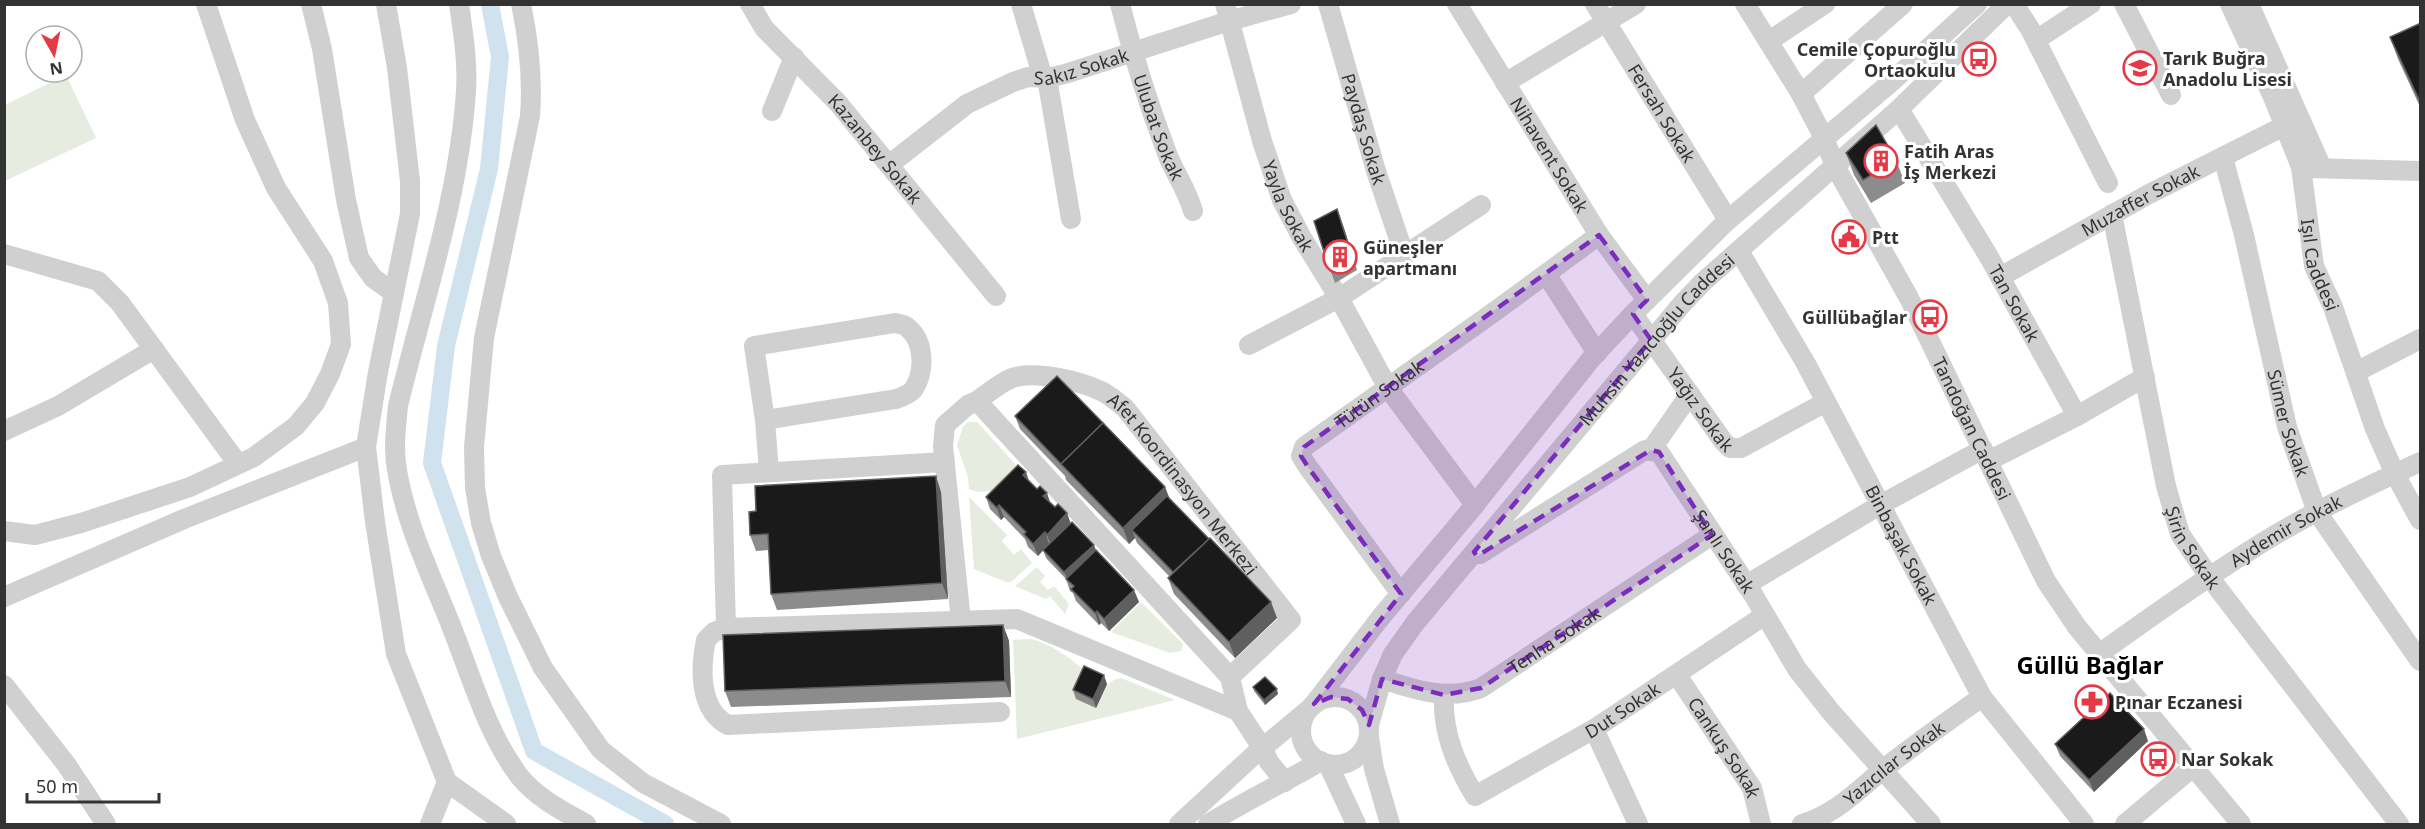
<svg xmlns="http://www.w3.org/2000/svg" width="2425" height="829" font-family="'Noto Sans',sans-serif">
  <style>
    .green { fill: #e6ecdf }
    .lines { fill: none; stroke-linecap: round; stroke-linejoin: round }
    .canal { stroke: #cfe2ee; stroke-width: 18 }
    .minor { stroke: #d0d0d0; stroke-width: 20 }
    .wall { fill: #8c8c8c }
    .shaded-wall { fill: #5f5f5f }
    .building { fill: #1a1a1a; stroke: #5f5f5f; stroke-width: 1.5 }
    .marked { fill: #7b2cbf; fill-opacity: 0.2; stroke: #7b2cbf; stroke-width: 4.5; stroke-dasharray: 12 8; stroke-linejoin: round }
    .labels { text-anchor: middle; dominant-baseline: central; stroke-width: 6; stroke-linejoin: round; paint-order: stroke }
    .poi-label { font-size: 18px; font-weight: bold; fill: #333; stroke: #fff; text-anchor: start }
    .street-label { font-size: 18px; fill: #333; stroke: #fff }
    .district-label { font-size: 24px; font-weight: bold; fill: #000; stroke: #fff }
  </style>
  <rect width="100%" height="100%" fill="#fff"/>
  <g class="green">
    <path d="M66 75 96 138 5 181V105Z"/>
    <path d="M968 422H977L1016 465 991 491 978 492 969 489 968 477 957 445 963 427Z"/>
    <path d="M969 497 1007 535 1002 541 1014 555 1021 549 1032 563 1011 582H1006L974 569Z"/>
    <path d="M1037 567 1045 576 1040 582 1048 590 1054 586 1069 604 1065 614 1050 596 1046 599 1015 586Z"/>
    <path d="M1141 602 1183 644 1181 651 1170 653 1111 632Z"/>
    <path d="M1031 639C1047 642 1078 661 1087 675 1093 682 1093 698 1096 707 1103 694 1104 681 1121 678L1175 700 1017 739 1013 640Z"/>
  </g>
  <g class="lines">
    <path class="canal" d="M490 4 500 57 489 169 446 346 432 463 534 751 665 824"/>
    <g class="minor">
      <path d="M311 4 322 49 346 200 359 258 373 278 394 293"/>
      <path d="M459 4C463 33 468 62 466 91 459 198 423 302 398 406 396 427 393 449 397 470 406 525 432 577 452 628 472 678 487 734 520 777 537 798 563 811 586 824"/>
      <path d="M521 4C529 42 533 77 530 116L484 338 474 447 475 488 481 523 491 556 508 597 543 668 601 750 643 783 721 824"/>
      <path id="s1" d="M750 4 764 28 838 103 996 296"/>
      <path d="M1021 4 1043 78"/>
      <path id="s2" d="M1120 4C1133 56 1149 106 1168 156 1176 175 1187 190 1193 211"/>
      <path id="s3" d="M1225 4 1262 141 1282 200 1302 238 1339 298 1388 388 1475 505"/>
      <path id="s4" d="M1328 4 1376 171 1404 254"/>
      <path id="s5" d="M1457 4 1599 235 1647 300"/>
      <path id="s6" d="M1595 4 1728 220"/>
      <path id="s7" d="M1745 4 1801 94 1824 138 1835 166 1909 298 2046 581 2077 627 2241 824"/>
      <path d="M2014 4 2030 29 2108 183"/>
      <path d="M2124 4 2171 95"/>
      <path id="s8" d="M2230 4 2273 97 2301 167 2314 266 2333 307 2375 429 2395 474 2420 520"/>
      <path d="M2249 4 2322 168"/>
      <path d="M2036 40 2091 4"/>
      <path d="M1769 41 1825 4"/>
      <path d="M1047 78 1071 219"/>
      <path d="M1505 83 1636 4"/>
      <path d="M1801 94 1903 4"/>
      <path id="s9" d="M1899 109 1989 257 2077 416 1988 461"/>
      <path d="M772 111 794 57"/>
      <path id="s10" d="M2223 157 2244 235 2287 427 2317 512 2420 661"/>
      <path id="s11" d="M890 164 967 104 1013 82 1028 77 1047 78 1065 74 1229 21 1291 4"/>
      <path d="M2309 168 2420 171"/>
      <path id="s12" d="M2112 214 2166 486 2180 534 2210 578 2399 824"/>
      <path id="s13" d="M1739 251 1805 362 1982 697 2084 824"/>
      <path d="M4 254 98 281 120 303 238 464"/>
      <path d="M1546 274 1597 353"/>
      <path id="s14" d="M2000 277 2149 194 2284 126"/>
      <path id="s15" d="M1633 314 1723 441 1730 448H1741L1826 402"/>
      <path d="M1249 345 1339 298 1481 205"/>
      <path d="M2356 372 2420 339"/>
      <path id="s16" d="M977 401C988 393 1000 383 1012 378 1036 370 1081 381 1103 392 1111 396 1118 403 1125 408L1291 620 1230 677"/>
      <path d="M2077 416 2145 377"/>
      <path d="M765 420 754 346 895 323C899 324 906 325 908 328 925 342 925 373 913 390 909 394 902 397 896 399L765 420 769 472"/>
      <path d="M4 431 58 406 154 349"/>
      <path d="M366 447 378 372 410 214V181L397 68 386 4"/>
      <path d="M1651 450 1690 394"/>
      <path d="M4 531 35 535 81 523 190 487 254 457 296 426 315 403 330 374 341 344 338 303 323 261 276 188 245 120 206 4"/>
      <path id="s17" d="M1480 554 1645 450 1659 452 1754 596 1797 669 1831 712 1931 824"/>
      <path d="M1746 585 1880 505 1983 449"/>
      <path id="s18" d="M1401 594 1308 467 1301 456 1304 447 1494 312 1599 235"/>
      <path d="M4 597 184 519 366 447 375 522 396 654 447 782"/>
      <path d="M961 621 943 446 945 425 968 405 977 401 1230 677 1238 711"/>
      <path d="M726 628 722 475 945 462"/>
      <path id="s19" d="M2099 654C2153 615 2208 576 2265 541 2314 511 2368 486 2420 462"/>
      <path id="s20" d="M1677 675 1752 788 1761 824"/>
      <path id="s21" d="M1382 679C1415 690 1448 701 1481 688L1712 535"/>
      <path d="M4 685 66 764 106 824"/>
      <path id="s22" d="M1444 695C1442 732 1456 765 1475 796L1594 729 1765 615"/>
      <circle cx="1335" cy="731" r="34"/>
      <path d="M1314 704 1381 617 1469 512 1591 359 1633 314 1728 220 1889 84 1977 4"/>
      <path d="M1000 712 728 725C699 710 700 669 706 640L714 632 726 628 1017 619 1238 711 1263 749 1269 762 1285 782"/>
      <path id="s23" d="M1369 725 1382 679 1393 654 1415 623 1682 304 1703 282 1899 109 2007 4"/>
      <path d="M1594 729 1638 824"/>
      <path d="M1369 737 1374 769 1390 824"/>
      <path d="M1328 764 1356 824"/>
      <path d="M430 824 447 782 506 824"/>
      <path d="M1179 824 1254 755 1307 711"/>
      <path d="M1208 824C1245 801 1283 783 1321 761"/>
      <path id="s24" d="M1802 824C1836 814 1858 790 1885 768 1917 743 1949 720 1982 697"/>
      <path d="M2125 824 2194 766"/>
    </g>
  </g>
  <g class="wall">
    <path d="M2421 23V109L2398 59 2390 37Z"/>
    <path d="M1846 153 1896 160 1905 183 1871 203 1854 175Z"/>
    <path d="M1337 209 1357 270 1335 283 1327 261Z"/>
    <path d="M1015 416 1165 487 1169 497 1277 618 1235 658 1174 594 1168 578 1169 576 1137 543 1135 538 1129 544 1066 480 1065 476 1020 429Z"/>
    <path d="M1029 481 1055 507 1067 513 1071 524 1096 550 1139 602 1109 631 1101 623 1099 625 1076 601 1073 593 1070 591 1066 579 1046 558 1043 550 1038 556 1028 547 1025 539 1004 517 1001 520 990 509 986 497Z"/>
    <path d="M941 492 948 599 777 610 771 594 769 550 756 551 750 535Z"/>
    <path d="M1003 625 1009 641 1011 697 731 707 725 691Z"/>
    <path d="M1107 684 1096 708 1076 699 1073 690Z"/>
    <path d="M1253 687 1278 694 1265 705 1254 691Z"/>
    <path d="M2148 741 2094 792 2060 756 2055 744Z"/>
  </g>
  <g class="shaded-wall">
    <path d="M1337 209 1345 231 1357 270 1349 247Z"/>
    <path d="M1026 472 1030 484 1023 475Z"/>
    <path d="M936 476 941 492 948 599 942 583Z"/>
    <path d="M1165 487 1171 503 1132 530 1135 538 1129 544 1123 528Z"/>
    <path d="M1047 493 1051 505 1043 496Z"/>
    <path d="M999 505 1004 517 1001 520 997 508Z"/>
    <path d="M1067 513 1071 525 1052 547 1047 535Z"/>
    <path d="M1045 532 1049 544 1038 556 1033 544Z"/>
    <path d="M1094 545 1097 553 1068 581 1064 572Z"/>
    <path d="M1134 590 1139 602 1109 631 1104 619Z"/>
    <path d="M1271 602 1277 618 1235 658 1229 642Z"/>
    <path d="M1097 611 1101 623 1099 625 1095 613Z"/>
    <path d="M1003 625 1009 641 1011 697 1005 681Z"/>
    <path d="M1104 675 1107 684 1096 708 1093 699Z"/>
    <path d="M1277 689 1278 694 1265 705 1264 700Z"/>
    <path d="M2144 729 2148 741 2094 792 2089 780Z"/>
  </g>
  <g class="building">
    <path d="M2421 23V104L2390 37Z"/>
    <path d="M1876 125 1896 160 1863 180 1846 153Z"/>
    <path d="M1337 209 1349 247 1327 261 1314 221Z"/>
    <path d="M1057 376 1104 424 1103 423 1061 464 1015 416Z"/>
    <path d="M1103 423 1165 487 1123 528 1061 464Z"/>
    <path d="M1018 465 1026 472 1023 475 1037 489 1040 486 1047 493 1043 496 1055 507 1058 504 1067 513 1047 535 1045 532 1033 544 1024 534 1026 532 999 505 997 508 986 497Z"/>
    <path d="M936 476 942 583 771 594 768 534 750 535 749 512 756 511 755 486Z"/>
    <path d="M1167 496 1209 539 1173 572 1132 530Z"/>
    <path d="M1072 522 1094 545 1064 572 1043 550Z"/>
    <path d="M1210 538 1271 602 1229 642 1168 578Z"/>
    <path d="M1096 550 1134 590 1104 619 1097 611 1095 613 1071 589 1074 586 1066 579Z"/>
    <path d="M1003 625 1005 681 725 691 723 635Z"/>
    <path d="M1084 666 1104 675 1093 699 1073 690Z"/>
    <path d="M1265 677 1277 689 1264 700 1253 687Z"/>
    <path d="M2110 693 2144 729 2089 780 2055 744Z"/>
  </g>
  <path class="marked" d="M1599 235 1647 300 1633 314 1651 340 1474 552 1477 556 1651 450 1659 452 1712 535 1481 688 1444 695 1382 679 1369 725 1362 710 1348 699 1331 697 1314 704 1401 594 1308 467 1301 456 1304 447Z"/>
  <defs>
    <g id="bus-ring" transform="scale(1.725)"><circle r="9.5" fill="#fff" stroke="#e63946" stroke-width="1.5"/><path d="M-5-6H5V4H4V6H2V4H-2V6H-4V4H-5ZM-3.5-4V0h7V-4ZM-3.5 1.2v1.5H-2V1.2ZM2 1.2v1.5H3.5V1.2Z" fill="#e63946"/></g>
    <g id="school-ring" transform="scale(1.725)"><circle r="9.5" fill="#fff" stroke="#e63946" stroke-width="1.5"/><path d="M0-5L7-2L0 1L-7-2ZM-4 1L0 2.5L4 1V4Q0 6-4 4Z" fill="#e63946"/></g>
    <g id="building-ring" transform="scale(1.725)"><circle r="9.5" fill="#fff" stroke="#e63946" stroke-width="1.5"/><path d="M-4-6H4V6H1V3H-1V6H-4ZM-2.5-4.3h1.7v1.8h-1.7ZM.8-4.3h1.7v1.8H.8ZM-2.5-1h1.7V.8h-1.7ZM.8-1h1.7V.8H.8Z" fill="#e63946"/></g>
    <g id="civic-ring" transform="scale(1.725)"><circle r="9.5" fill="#fff" stroke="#e63946" stroke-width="1.5"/><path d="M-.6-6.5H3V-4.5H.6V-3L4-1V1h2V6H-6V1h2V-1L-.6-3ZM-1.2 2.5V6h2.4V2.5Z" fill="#e63946"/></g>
    <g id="pharmacy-ring" transform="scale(1.725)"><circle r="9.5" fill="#fff" stroke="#e63946" stroke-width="1.5"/><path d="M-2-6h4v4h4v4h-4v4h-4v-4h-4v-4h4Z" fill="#e63946"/></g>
  </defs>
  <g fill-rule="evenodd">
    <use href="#bus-ring" x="1979" y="59"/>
    <use href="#school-ring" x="2140" y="68"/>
    <use href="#building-ring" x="1881" y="161"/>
    <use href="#civic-ring" x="1849" y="237"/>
    <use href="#building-ring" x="1340" y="257"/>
    <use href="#bus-ring" x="1930" y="317"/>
    <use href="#pharmacy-ring" x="2092" y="702"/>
    <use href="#bus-ring" x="2158" y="759"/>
  </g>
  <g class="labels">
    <g class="poi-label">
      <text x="1956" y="49" text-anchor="end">Cemile Çopuroğlu<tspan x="1956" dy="21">Ortaokulu</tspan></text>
      <text x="2163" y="58">Tarık Buğra<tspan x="2163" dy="21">Anadolu Lisesi</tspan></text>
      <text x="1904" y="151">Fatih Aras<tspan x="1904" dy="21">İş Merkezi</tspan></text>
      <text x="1872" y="237">Ptt</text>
      <text x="1363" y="247">Güneşler<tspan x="1363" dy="21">apartmanı</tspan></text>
      <text x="1907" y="317" text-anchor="end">Güllübağlar</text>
      <text x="2115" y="702">Pınar Eczanesi</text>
      <text x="2181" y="759">Nar Sokak</text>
    </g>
    <g class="street-label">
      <text stroke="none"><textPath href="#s11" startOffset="219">Sakız Sokak</textPath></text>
      <text stroke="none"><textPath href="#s6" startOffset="128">Fersah Sokak</textPath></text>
      <text stroke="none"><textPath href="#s2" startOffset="129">Ulubat Sokak</textPath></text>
      <text stroke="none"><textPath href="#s4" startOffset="130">Paydaş Sokak</textPath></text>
      <text stroke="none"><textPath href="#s1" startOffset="192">Kazanbey Sokak</textPath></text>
      <text stroke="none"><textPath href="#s5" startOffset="177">Nihavent Sokak</textPath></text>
      <text stroke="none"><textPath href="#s14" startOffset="160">Muzaffer Sokak</textPath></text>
      <text stroke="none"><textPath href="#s3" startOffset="212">Yayla Sokak</textPath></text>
      <text stroke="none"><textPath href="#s8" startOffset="278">Işıl Caddesi</textPath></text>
      <text stroke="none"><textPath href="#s9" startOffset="226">Tan Sokak</textPath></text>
      <text stroke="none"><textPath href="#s23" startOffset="486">Muhsin Yazıcıoğlu Caddesi</textPath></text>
      <text stroke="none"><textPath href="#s18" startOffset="272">Tütün Sokak</textPath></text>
      <text stroke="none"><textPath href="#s15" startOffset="117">Yağız Sokak</textPath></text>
      <text stroke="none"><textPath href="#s10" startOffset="274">Sümer Sokak</textPath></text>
      <text stroke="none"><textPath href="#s7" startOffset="482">Tandoğan Caddesi</textPath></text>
      <text stroke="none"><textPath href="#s16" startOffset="258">Afet Koordinasyon Merkezi</textPath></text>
      <text stroke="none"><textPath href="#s19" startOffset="224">Aydemir Sokak</textPath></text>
      <text stroke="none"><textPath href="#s13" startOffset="336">Binbaşak Sokak</textPath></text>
      <text stroke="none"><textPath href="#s12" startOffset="345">Şirin Sokak</textPath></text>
      <text stroke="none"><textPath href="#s17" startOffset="328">Şanlı Sokak</textPath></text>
      <text stroke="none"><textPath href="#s21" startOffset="189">Tenha Sokak</textPath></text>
      <text stroke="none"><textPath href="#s22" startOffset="278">Dut Sokak</textPath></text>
      <text stroke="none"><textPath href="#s20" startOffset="87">Cankuş Sokak</textPath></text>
      <text stroke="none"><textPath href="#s24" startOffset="111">Yazıcılar Sokak</textPath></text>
    </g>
    <g class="district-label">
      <text x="2090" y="664">Güllü Bağlar</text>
    </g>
  </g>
  <rect width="2425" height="829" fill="none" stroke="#333333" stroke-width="12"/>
  <g transform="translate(54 54) rotate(171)"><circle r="28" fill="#ffffff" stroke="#adadad" stroke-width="1.5"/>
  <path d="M0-4.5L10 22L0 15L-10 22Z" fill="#e63946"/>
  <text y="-9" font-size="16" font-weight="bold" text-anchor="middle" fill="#333333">N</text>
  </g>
  <path d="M27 793v9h132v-9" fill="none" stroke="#333333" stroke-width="3"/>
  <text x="36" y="793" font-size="18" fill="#333333" stroke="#ffffff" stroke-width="4.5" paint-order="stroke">50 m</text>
</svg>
